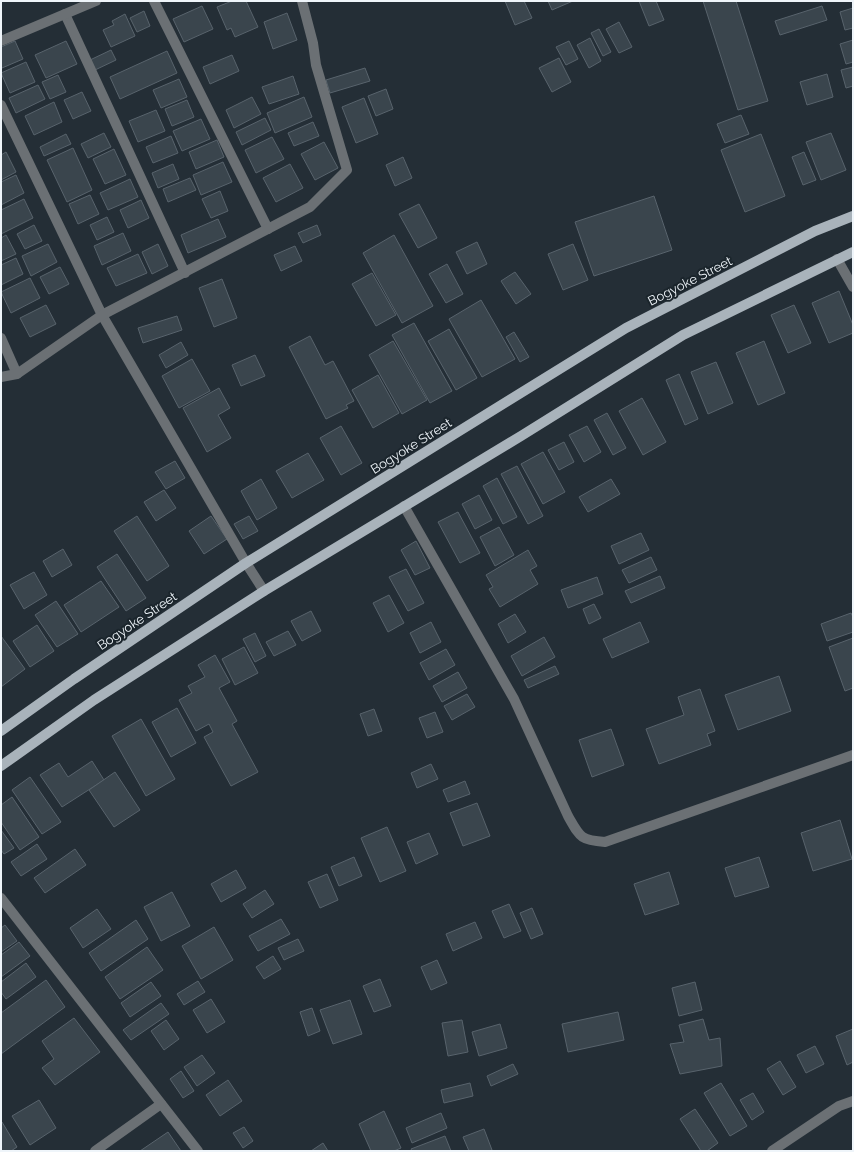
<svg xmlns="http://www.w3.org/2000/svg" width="854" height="1152" font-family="Raleway,sans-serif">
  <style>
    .building { fill: #3a454d; stroke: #58636c }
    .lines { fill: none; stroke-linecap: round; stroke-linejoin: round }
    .minor { stroke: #6b7074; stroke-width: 10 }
    .primary { stroke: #a9b3bb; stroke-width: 10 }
    .labels { text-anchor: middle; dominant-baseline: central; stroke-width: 4; stroke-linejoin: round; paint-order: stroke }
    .street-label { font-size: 13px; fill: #eff5fa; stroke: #1b252c }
  </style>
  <rect width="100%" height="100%" fill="#242e36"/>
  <g class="building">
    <path d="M232 1H246L258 27 235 37 231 28 227 30 217 7Z"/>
    <path d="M505 1H524L532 18 515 25Z"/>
    <path d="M548 1H573L552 10Z"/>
    <path d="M639 1H656L664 20 649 26Z"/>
    <path d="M703 1H736L768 101 738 110Z"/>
    <path d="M202 6 213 29 184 42 173 19Z"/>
    <path d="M822 6 827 20 780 35 775 21Z"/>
    <path d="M853 8V28L845 30 840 12Z"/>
    <path d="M144 11 150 26 137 32 130 18Z"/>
    <path d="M287 13 297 40 273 49 264 22Z"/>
    <path d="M125 14 135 36 111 47 103 30 114 25 112 21Z"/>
    <path d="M619 22 632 47 619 53 606 29Z"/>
    <path d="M599 29 611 52 603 56 591 33Z"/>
    <path d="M590 38 601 61 589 68 577 45Z"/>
    <path d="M853 40V62L846 64 840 44Z"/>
    <path d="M15 41 23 59 2 68 1 66V47Z"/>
    <path d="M66 41 77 64 46 78 35 55Z"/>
    <path d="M569 41 578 59 566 65 556 47Z"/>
    <path d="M111 50 116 60 95 70 90 60Z"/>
    <path d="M167 51 177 73 120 99 110 77Z"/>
    <path d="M232 55 239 71 210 84 203 67Z"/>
    <path d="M559 58 571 82 552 92 539 68Z"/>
    <path d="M26 62 35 82 10 93 1 73Z"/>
    <path d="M853 67V86L846 88 841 70Z"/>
    <path d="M365 68 370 81 330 93 326 80Z"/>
    <path d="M827 74 833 97 807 105 800 82Z"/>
    <path d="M58 75 66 92 50 99 42 82Z"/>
    <path d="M293 76 299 94 269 104 262 87Z"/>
    <path d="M179 79 187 97 161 108 153 90Z"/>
    <path d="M38 85 45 99 16 113 9 98Z"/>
    <path d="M386 89 393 109 376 116 368 96Z"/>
    <path d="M82 92 91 111 73 119 64 100Z"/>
    <path d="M252 97 261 114 234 128 226 110Z"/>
    <path d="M304 97 312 117 275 133 267 113Z"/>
    <path d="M364 98 378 134 356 143 342 107Z"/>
    <path d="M187 100 194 117 172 126 165 109Z"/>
    <path d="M54 102 62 122 34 135 25 116Z"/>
    <path d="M156 110 165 131 138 142 129 121Z"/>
    <path d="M741 115 749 134 725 143 717 124Z"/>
    <path d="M265 118 271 130 242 145 236 132Z"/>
    <path d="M201 119 210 139 182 151 173 131Z"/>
    <path d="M313 122 319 136 294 146 288 133Z"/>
    <path d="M104 133 111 147 88 158 81 144Z"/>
    <path d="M831 133 846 170 821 180 806 142Z"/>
    <path d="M66 134 71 144 44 156 40 147Z"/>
    <path d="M761 134 785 196 745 212 721 150Z"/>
    <path d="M171 136 178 153 153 163 146 147Z"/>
    <path d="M272 137 284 159 256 173 245 150Z"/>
    <path d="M217 140 224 157 196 169 189 152Z"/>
    <path d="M324 142 338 168 315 180 301 154Z"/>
    <path d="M73 148 92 190 67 202 47 160Z"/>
    <path d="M114 149 126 175 105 184 93 159Z"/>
    <path d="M6 152 16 172 1 180V155Z"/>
    <path d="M804 152 816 180 803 185 792 157Z"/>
    <path d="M403 157 412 178 395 186 386 165Z"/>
    <path d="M223 162 232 182 201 195 193 175Z"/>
    <path d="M173 164 179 179 158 188 152 173Z"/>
    <path d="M290 164 303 188 276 202 263 178Z"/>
    <path d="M16 175 24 193 1 205V182Z"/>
    <path d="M190 178 196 190 168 202 163 189Z"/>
    <path d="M130 179 138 197 108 210 100 193Z"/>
    <path d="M220 191 228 211 211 218 202 199Z"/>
    <path d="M90 195 99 214 78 224 69 204Z"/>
    <path d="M654 196 672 250 594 276 575 222Z"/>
    <path d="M24 199 33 218 1 234V210Z"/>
    <path d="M141 200 149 218 128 228 120 210Z"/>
    <path d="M419 204 437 238 418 248 399 214Z"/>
    <path d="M107 217 114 232 97 240 90 225Z"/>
    <path d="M218 219 226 237 188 253 181 235Z"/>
    <path d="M34 225 42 241 25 249 17 234Z"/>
    <path d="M317 225 321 235 303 243 298 233Z"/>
    <path d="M123 233 131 251 102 265 94 246Z"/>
    <path d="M6 235 16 254 1 261V238Z"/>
    <path d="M394 235 433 306 402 323 363 253Z"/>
    <path d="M477 242 487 264 467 274 456 252Z"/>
    <path d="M48 244 57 262 31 276 22 256Z"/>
    <path d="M158 244 168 266 152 274 142 252Z"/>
    <path d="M573 244 588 280 563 290 548 254Z"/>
    <path d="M295 246 302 261 281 271 274 255Z"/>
    <path d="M138 254 147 273 116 286 107 268Z"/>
    <path d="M16 258 23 274 1 285V265Z"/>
    <path d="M447 264 463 294 446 303 429 274Z"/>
    <path d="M60 267 69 284 49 294 40 277Z"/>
    <path d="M515 272 531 294 516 304 501 281Z"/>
    <path d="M372 273 396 315 376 326 352 284Z"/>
    <path d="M30 278 40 298 11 313 1 292Z"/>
    <path d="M222 279 237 318 214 327 199 288Z"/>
    <path d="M839 291 853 325V333L829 343 812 303Z"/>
    <path d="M481 300 515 359 482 377 449 319Z"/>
    <path d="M46 305 56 324 30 337 20 318Z"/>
    <path d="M794 305 811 343 788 353 771 315Z"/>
    <path d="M177 316 182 330 143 343 138 328Z"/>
    <path d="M414 323 452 391 430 403 392 335Z"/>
    <path d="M449 329 477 378 456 390 428 341Z"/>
    <path d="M514 332 529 357 520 362 506 337Z"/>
    <path d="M310 336 325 365 333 361 354 401 346 405 348 408 326 419 289 347Z"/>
    <path d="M393 341 427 400 402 414 369 355Z"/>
    <path d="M764 341 785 393 758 405 736 353Z"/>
    <path d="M181 342 188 355 166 368 159 355Z"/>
    <path d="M255 355 265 376 241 386 232 365Z"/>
    <path d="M192 359 210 391 179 408 162 376Z"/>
    <path d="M716 362 733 403 708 414 691 372Z"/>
    <path d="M679 374 698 419 685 425 666 380Z"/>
    <path d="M378 375 399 413 373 428 352 390Z"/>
    <path d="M219 388 230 408 218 415 231 438 207 452 183 408Z"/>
    <path d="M642 398 666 442 643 455 619 411Z"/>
    <path d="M607 413 626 448 613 455 594 420Z"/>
    <path d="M341 426 362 463 341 475 320 438Z"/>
    <path d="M587 426 601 452 584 462 569 435Z"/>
    <path d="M564 442 574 462 559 470 548 450Z"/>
    <path d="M543 452 565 492 543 504 521 464Z"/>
    <path d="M308 453 324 480 292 498 276 471Z"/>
    <path d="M175 461 185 478 166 489 155 472Z"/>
    <path d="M517 466 543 516 528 524 501 474Z"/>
    <path d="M497 478 517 517 503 524 483 486Z"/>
    <path d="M261 479 277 508 257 520 241 491Z"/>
    <path d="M611 479 620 494 588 512 579 497Z"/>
    <path d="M164 490 176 508 156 521 144 502Z"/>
    <path d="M479 495 492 520 475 529 462 504Z"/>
    <path d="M458 512 480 553 460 563 438 522Z"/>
    <path d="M137 516 169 566 147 581 114 531Z"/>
    <path d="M211 516 227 539 204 554 189 531Z"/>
    <path d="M249 516 258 531 243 539 234 524Z"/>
    <path d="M499 527 514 555 495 566 480 537Z"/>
    <path d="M641 533 649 550 619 564 611 546Z"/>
    <path d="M416 541 430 568 415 575 401 550Z"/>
    <path d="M63 549 72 565 52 577 43 561Z"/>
    <path d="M528 550 537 566 530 570 538 584 500 607 489 589 493 587 486 575Z"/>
    <path d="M117 554 146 598 126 611 97 567Z"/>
    <path d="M651 557 657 570 629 583 622 570Z"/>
    <path d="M406 569 424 603 408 611 389 577Z"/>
    <path d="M34 572 47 595 24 609 10 585Z"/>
    <path d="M660 576 665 588 631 603 625 591Z"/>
    <path d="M597 577 603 594 568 608 561 590Z"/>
    <path d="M101 581 119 607 81 632 64 605Z"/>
    <path d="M389 595 404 623 388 632 373 603Z"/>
    <path d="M56 601 78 634 57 647 35 615Z"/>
    <path d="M594 604 601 618 589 624 583 609Z"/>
    <path d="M311 611 321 631 302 641 291 621Z"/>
    <path d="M851 613 853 617V632L827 641 821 624Z"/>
    <path d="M515 614 526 632 508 643 498 624Z"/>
    <path d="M431 622 441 642 420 653 410 633Z"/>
    <path d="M640 622 649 642 612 658 603 639Z"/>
    <path d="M37 625 54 651 30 667 13 641Z"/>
    <path d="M288 631 296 645 274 656 266 642Z"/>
    <path d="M255 633 266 656 255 662 243 639Z"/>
    <path d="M1 636 25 669 1 687Z"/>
    <path d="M544 637 555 657 522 676 511 656Z"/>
    <path d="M853 638V688L845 691 829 647Z"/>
    <path d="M244 647 258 673 235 685 222 659Z"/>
    <path d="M446 649 455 665 429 680 420 663Z"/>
    <path d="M215 655 230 682 219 688 237 721 232 724 258 772 231 786 204 737 213 732 209 724 196 731 179 700 192 693 188 686 205 677 198 665Z"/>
    <path d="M555 666 559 674 528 688 524 680Z"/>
    <path d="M458 672 467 688 442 702 433 686Z"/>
    <path d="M779 676 791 711 738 730 725 695Z"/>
    <path d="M700 689 715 731 707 734 711 745 659 764 646 729 684 715 678 697Z"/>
    <path d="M467 694 475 707 452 720 444 706Z"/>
    <path d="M177 708 196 743 171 757 152 722Z"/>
    <path d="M374 709 382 731 368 736 360 714Z"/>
    <path d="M435 712 443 732 427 738 419 718Z"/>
    <path d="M141 719 175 779 146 796 112 736Z"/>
    <path d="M611 729 624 765 592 777 579 740Z"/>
    <path d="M92 761 104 780 62 807 40 775 59 763 68 777Z"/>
    <path d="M431 764 438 779 417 788 411 773Z"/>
    <path d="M115 772 140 810 114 827 89 790Z"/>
    <path d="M30 777 61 822 42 834 12 790Z"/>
    <path d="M465 781 470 794 448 802 443 790Z"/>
    <path d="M12 797 39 837 20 850 1 822V805Z"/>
    <path d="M477 803 490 836 463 846 450 813Z"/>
    <path d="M840 820 852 859 813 871 801 833Z"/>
    <path d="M387 827 406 871 380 882 361 838Z"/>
    <path d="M1 830 14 848 4 854 1 850Z"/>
    <path d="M429 833 438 854 416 864 407 842Z"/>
    <path d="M37 844 47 859 21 876 11 862Z"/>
    <path d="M75 849 86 865 45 893 34 878Z"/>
    <path d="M354 857 362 876 339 886 331 867Z"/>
    <path d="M759 857 769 887 735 897 725 868Z"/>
    <path d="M236 870 246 888 221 902 211 884Z"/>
    <path d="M669 872 679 904 645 915 634 884Z"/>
    <path d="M327 874 338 900 320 908 308 882Z"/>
    <path d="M265 890 274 904 252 918 243 904Z"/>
    <path d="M172 892 190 926 161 941 144 907Z"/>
    <path d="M509 904 521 931 504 938 492 911Z"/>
    <path d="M532 908 543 934 531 939 520 913Z"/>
    <path d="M97 909 111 929 83 948 70 928Z"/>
    <path d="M281 919 290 934 258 951 249 936Z"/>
    <path d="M136 920 148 939 101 971 89 953Z"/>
    <path d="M475 922 482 938 453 951 446 934Z"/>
    <path d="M5 925 17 941 1 952V928Z"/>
    <path d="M214 927 233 960 201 979 182 946Z"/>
    <path d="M298 939 304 951 284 960 278 948Z"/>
    <path d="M19 942 30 956 1 977V955Z"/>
    <path d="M147 947 163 970 120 999 105 977Z"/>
    <path d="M273 956 281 969 264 979 256 967Z"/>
    <path d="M437 960 447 983 431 990 421 967Z"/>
    <path d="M26 963 36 977 6 999 1 992V982Z"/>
    <path d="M380 979 391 1006 374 1012 363 986Z"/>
    <path d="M46 980 65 1007 1 1054V1013Z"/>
    <path d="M198 981 205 992 184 1005 177 994Z"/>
    <path d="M151 982 161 996 130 1017 121 1003Z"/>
    <path d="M695 982 702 1010 679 1016 672 988Z"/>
    <path d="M211 999 225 1022 207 1033 193 1010Z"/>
    <path d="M350 1000 362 1034 333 1044 320 1010Z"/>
    <path d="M161 1003 169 1014 131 1040 123 1030Z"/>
    <path d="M312 1008 320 1031 308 1036 300 1012Z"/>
    <path d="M618 1012 624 1040 568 1052 562 1024Z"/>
    <path d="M74 1018 100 1052 55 1085 42 1068 54 1059 42 1041Z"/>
    <path d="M703 1019 709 1040 720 1038 722 1066 680 1074 670 1044 684 1042 679 1025Z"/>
    <path d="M166 1020 179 1039 164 1050 151 1031Z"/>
    <path d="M462 1020 468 1052 448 1056 442 1023Z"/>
    <path d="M500 1024 507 1048 479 1056 472 1032Z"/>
    <path d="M853 1029V1062L847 1065 836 1036Z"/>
    <path d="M815 1046 824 1064 806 1073 797 1055Z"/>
    <path d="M202 1055 215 1073 197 1086 184 1067Z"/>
    <path d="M780 1061 796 1087 783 1095 767 1069Z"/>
    <path d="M513 1064 518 1074 491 1086 487 1076Z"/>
    <path d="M181 1071 194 1091 183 1098 170 1079Z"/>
    <path d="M228 1080 242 1101 220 1116 206 1095Z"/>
    <path d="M470 1083 473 1096 444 1103 441 1090Z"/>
    <path d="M721 1083 747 1126 730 1136 704 1093Z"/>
    <path d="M753 1093 764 1112 752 1120 740 1100Z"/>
    <path d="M39 1100 56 1128 30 1145 12 1116Z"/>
    <path d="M695 1109 718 1143 707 1151H701L680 1119Z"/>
    <path d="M384 1111 401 1148 394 1151H371L359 1124Z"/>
    <path d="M441 1113 447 1128 412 1143 406 1128Z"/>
    <path d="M2 1122 17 1147 11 1151H1V1123Z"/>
    <path d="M244 1127 253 1141 243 1148 233 1133Z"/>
    <path d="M484 1129 492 1150 489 1151H469L463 1137Z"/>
    <path d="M168 1132 181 1151H140Z"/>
    <path d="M445 1136 451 1151H412L411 1149Z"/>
    <path d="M323 1143 328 1151H311Z"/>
  </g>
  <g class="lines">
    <g class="minor">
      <path d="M154 1 268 229"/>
      <path d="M65 14 185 273"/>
      <path d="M1 41 96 1"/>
      <path d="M1 105 102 315 246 563 264 591"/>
      <path d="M837 259 853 287"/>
      <path d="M1 338 17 374"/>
      <path d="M1 377 17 374 102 315 310 207 347 170 316 65 313 43 302 1"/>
      <path d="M404 506 514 699 568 816C580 837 580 840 605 842L853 755"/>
      <path d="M1 898 198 1151"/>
      <path d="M95 1151 161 1104"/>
      <path d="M772 1151 839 1106 853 1101"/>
    </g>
    <g class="primary">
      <path d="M1 731 74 679 246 563 626 328 815 231 853 216"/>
      <path d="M1 766 94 700 264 591 521 436 683 335 853 252"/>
    </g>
  </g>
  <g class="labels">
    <g class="street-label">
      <text transform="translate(690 281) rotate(-27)">Bogyoke Street</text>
      <text transform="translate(411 446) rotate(-32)">Bogyoke Street</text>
      <text transform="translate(137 621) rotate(-34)">Bogyoke Street</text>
    </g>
  </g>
  <rect width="854" height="1152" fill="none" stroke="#eff5fa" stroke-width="4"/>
</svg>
